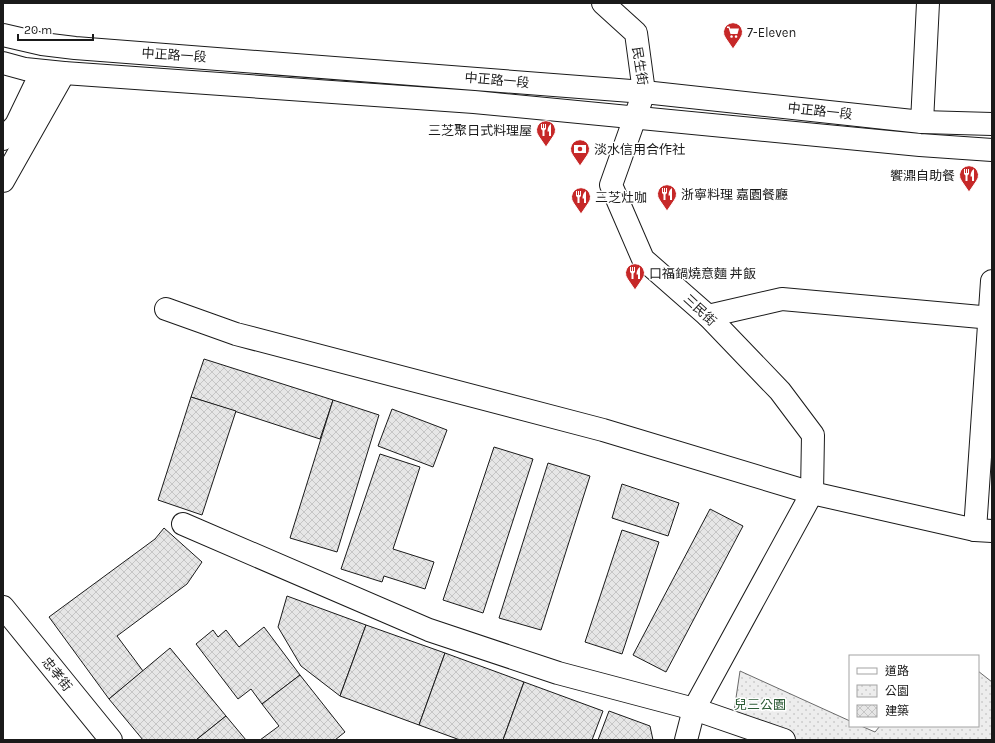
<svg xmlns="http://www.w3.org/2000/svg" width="995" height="743" font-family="Karla,'Noto Sans TC',sans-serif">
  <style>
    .park { fill: url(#park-dots); stroke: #6a6a6a }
    .building { fill: url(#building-cross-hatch); stroke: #1a1a1a }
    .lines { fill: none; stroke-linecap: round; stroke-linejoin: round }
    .minor-casing { stroke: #1a1a1a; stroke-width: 24 }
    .major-casing { stroke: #1a1a1a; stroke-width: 24 }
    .minor { stroke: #fff; stroke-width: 22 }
    .major { stroke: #fff; stroke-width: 22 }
    .labels { text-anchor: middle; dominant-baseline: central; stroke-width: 3; stroke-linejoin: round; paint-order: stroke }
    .poi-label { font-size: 13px; fill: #1a1a1a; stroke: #fff; text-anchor: start }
    .street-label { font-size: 13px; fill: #1a1a1a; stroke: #fff }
    .park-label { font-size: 13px; fill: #2b5a34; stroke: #fff }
  </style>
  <defs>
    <pattern id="park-dots" width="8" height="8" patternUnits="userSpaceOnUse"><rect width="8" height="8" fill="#ededed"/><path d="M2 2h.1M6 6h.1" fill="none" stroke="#cbcbcb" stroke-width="1.8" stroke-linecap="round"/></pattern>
    <pattern id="building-cross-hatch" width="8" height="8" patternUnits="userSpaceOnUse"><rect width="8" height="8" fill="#e6e6e6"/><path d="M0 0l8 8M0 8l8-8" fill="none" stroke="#c5c5c5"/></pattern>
  </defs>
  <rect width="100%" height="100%" fill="#fff"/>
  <path class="park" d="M740 671 850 721V726H861L875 732 880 726H978V671L992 682V740H796L733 718Z"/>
  <g class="building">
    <path d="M204 359 333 400 320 439 191 397Z"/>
    <path d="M191 397 236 411 202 515 158 500Z"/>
    <path d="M333 400 379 415 337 552 290 538Z"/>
    <path d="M392 409 447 430 433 467 378 446Z"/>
    <path d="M494 447 533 459 483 613 443 600Z"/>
    <path d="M380 454 420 467 393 549 434 562 425 589 384 576 382 582 341 569Z"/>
    <path d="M548 463 590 476 541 630 499 618Z"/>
    <path d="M622 484 679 503 668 536 612 518Z"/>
    <path d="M710 509 743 526 666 672 633 655Z"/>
    <path d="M164 528 202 562 187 584 117 636 143 671 109 699 49 617 155 539Z"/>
    <path d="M622 530 659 542 622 654 585 642Z"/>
    <path d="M287 596 366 625 340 696 301 666 278 627Z"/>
    <path d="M366 625 445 653 419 725 340 696Z"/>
    <path d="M264 627 300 675 262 704 251 689 238 699 196 644 213 630 218 637 226 630 239 647Z"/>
    <path d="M170 648 226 716 196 740H143L109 699Z"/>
    <path d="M445 653 524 682 503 740H460L419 725Z"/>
    <path d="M300 675 345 732 335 740H260L279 726 262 704Z"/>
    <path d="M524 682 603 711 592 740H503Z"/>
    <path d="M609 711 650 726 653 740H598Z"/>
    <path d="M226 716 246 740H196Z"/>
  </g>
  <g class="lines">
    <g class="minor-casing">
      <g id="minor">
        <path d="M603 3 636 33 644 92 611 185 643 259 708 316 780 391 813 435 812 493 694 709 686 740"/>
        <path d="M922 122 928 3"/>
        <path d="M3 139 16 125 42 71"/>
        <path d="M3 181 64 73"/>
        <path d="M166 309 236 334 603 430 812 493 975 530 992 531"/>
        <path d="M708 316 782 299 992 318"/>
        <path d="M183 524 429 630 558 673 694 709 784 740"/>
        <path d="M975 530 992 281"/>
        <path d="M3 607 111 740"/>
      </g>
    </g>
    <g class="major-casing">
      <g id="major">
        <path d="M3 35 42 44 75 48 644 92 922 122 992 124"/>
        <path d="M3 63 25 69 64 73 474 102 920 145 992 150"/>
      </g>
    </g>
    <use href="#minor" class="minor"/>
    <use href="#major" class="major"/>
  </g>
  <defs>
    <g id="supermarket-pin" transform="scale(1)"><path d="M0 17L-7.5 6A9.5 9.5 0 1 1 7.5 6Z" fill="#c62828" stroke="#fff"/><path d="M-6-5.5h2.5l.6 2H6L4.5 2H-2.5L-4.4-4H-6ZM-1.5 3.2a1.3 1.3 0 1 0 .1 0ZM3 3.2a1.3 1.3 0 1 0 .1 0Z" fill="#fff"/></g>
    <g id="restaurant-pin" transform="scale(1)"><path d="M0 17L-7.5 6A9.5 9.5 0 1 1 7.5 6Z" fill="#c62828" stroke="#fff"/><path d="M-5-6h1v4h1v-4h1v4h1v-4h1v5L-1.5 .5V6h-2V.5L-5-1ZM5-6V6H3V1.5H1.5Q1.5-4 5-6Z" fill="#fff"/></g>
    <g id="bank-pin" transform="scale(1)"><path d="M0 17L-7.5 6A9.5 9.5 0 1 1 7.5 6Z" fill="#c62828" stroke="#fff"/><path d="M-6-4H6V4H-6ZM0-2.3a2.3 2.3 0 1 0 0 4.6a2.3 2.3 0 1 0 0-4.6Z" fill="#fff"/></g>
  </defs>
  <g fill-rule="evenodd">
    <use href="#supermarket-pin" x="733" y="32"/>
    <use href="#restaurant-pin" x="546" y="130"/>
    <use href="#bank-pin" x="580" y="149"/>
    <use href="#restaurant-pin" x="969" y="175"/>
    <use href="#restaurant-pin" x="667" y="194"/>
    <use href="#restaurant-pin" x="581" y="197"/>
    <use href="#restaurant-pin" x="635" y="273"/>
  </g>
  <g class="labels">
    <g class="poi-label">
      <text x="747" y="32">7-Eleven</text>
      <text x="532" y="130" text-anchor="end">三芝聚日式料理屋</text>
      <text x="594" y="149">淡水信用合作社</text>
      <text x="955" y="175" text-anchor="end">饗濎自助餐</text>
      <text x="681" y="194">浙寧料理 嘉園餐廳</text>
      <text x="595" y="197">三芝灶咖</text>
      <text x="649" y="273">口福鍋燒意麵 丼飯</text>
    </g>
    <g class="street-label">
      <text transform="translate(174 55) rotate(4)">中正路一段</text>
      <text transform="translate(640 66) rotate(81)">民生街</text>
      <text transform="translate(497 80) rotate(5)">中正路一段</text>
      <text transform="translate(820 111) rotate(6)">中正路一段</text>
      <text transform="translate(700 310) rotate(43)">三民街</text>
      <text transform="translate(57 674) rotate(51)">忠孝街</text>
    </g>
    <g class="park-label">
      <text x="760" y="704">兒三公園</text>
    </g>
  </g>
  <rect width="995" height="743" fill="none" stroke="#1a1a1a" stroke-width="8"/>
  <rect x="849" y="655" width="130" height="72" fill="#ffffff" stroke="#a3a3a3"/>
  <rect x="857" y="668" width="20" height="6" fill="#ffffff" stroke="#a3a3a3"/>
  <text x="885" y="675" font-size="12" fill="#1a1a1a">道路</text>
  <rect x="857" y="685" width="20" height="12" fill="url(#park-dots)" stroke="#a3a3a3"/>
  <text x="885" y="695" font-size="12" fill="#1a1a1a">公園</text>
  <rect x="857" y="705" width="20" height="12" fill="url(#building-cross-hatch)" stroke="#a3a3a3"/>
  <text x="885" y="715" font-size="12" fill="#1a1a1a">建築</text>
  <path d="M18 34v6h75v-6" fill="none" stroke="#1a1a1a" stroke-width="2"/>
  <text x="24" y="34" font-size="12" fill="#1a1a1a" stroke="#ffffff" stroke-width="3" paint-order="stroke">20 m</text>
</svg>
